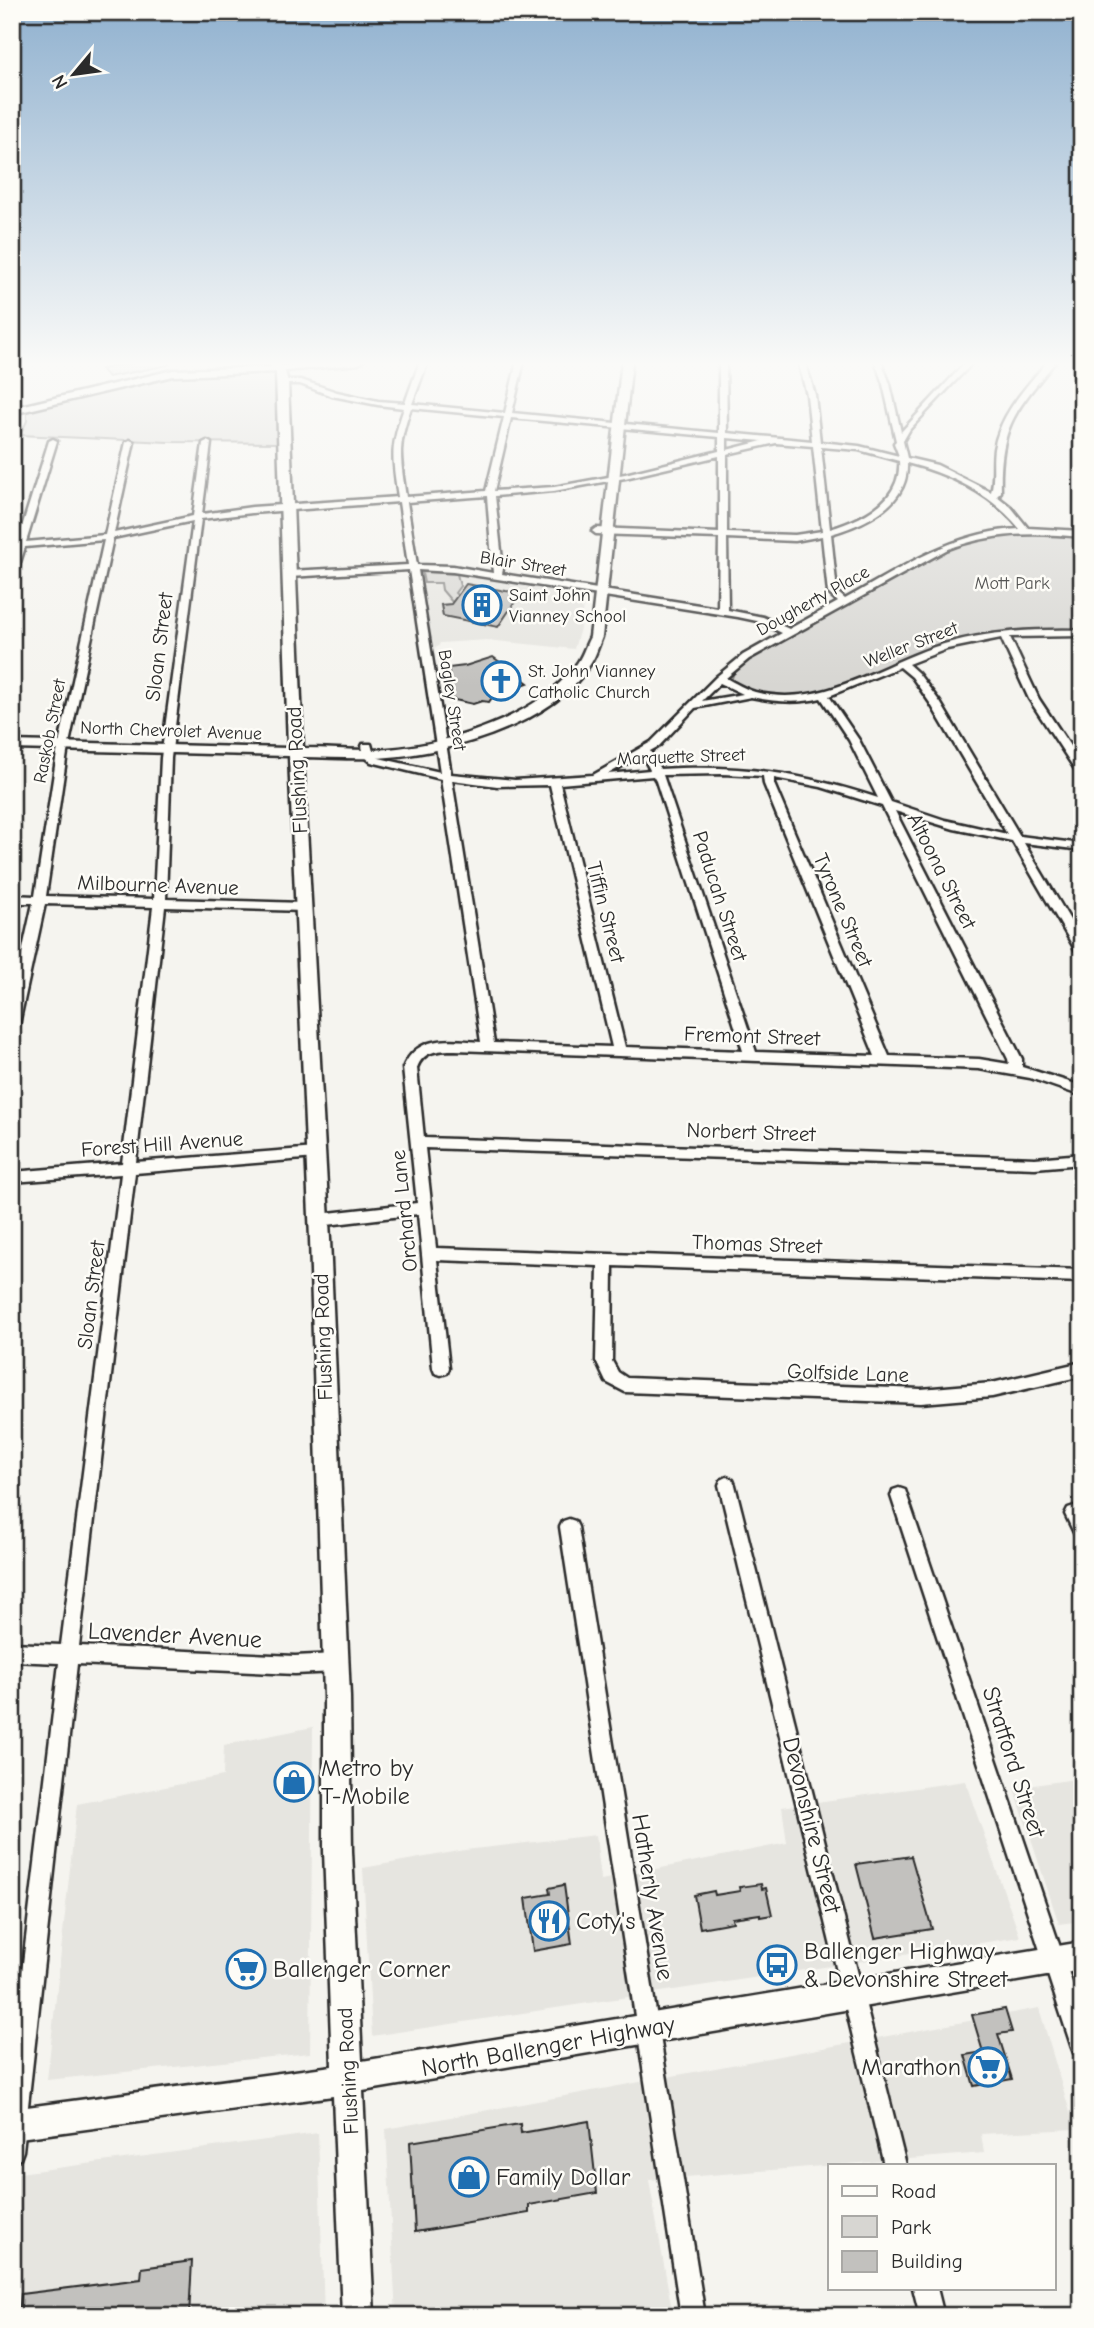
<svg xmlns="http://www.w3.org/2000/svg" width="1094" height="2328" font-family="'Comic Neue',sans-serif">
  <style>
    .built { fill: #e6e5e0 }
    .green { fill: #d7d6d2; stroke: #81807e; stroke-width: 2 }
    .building { fill: #c2c1be; stroke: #2b2b2b; stroke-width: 2 }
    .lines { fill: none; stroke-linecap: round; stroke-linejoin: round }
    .street-casing { stroke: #2b2b2b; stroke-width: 5 }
    .secondary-casing { stroke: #2b2b2b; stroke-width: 5 }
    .street { fill: #fdfcf7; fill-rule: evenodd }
    .secondary { fill: #fdfcf7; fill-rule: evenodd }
    .labels { text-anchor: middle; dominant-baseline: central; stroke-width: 5; stroke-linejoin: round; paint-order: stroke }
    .far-street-label { font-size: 18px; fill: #2b2b2b; stroke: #fdfcf7 }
    .far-park-label { font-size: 18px; fill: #565655; stroke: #fdfcf7 }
    .far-poi-label { font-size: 18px; fill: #2b2b2b; stroke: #fdfcf7; text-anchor: start }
    .street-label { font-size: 21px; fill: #2b2b2b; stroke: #fdfcf7 }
    .near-street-label { font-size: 24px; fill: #2b2b2b; stroke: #fdfcf7 }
    .near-poi-label { font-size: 24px; fill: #2b2b2b; stroke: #fdfcf7; text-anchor: start }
  </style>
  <rect width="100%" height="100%" fill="#f5f4ef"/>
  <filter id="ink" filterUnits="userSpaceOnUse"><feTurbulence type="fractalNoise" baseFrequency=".0143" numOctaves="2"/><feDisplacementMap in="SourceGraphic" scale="14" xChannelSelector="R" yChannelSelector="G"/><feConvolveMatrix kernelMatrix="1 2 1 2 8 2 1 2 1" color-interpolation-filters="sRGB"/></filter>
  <g filter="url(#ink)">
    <g class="built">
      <path d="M421 570 466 573 582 592 584 594 581 625 574 649 487 640 440 643 438 647 430 648 418 573Z"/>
      <path d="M313 1727 310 2053 47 2080 77 1804 223 1776 224 1745Z"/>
      <path d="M1082 1778V1921L1059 1924 1014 1788Z"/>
      <path d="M965 1781 1020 1937 372 2036 363 1868 465 1850 596 1835 601 1880 787 1843 782 1807Z"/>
      <path d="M1039 2008 1075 2129 981 2134 984 2153 649 2180 673 2316H396L386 2129Z"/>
      <path d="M318 2133 324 2316H12V2174Z"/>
    </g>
    <g class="green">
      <path d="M270 372 277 374 279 443 168 442 20 435 27 421V410L166 376Z"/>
      <path d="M1019 533 1082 536V630C1039 629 996 630 954 641 883 659 805 727 731 682L734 671 745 661 949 548 965 542Z"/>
      <path d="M425 572 457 574 460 586 455 593 458 596 453 603 442 590 441 583H424L422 573Z"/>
    </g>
    <g class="building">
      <path d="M145 361H169V365L108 377 101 369Z"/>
      <path d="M466 584 506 591 521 593 498 627 443 616 441 605 451 604Z"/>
      <path d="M493 657 528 683 494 695 489 702 482 701 473 704 441 697 452 693 448 668 465 666Z"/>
      <path d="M911 1856 932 1929 875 1938 856 1864Z"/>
      <path d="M761 1884 762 1889 766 1888 772 1915 760 1917V1914L732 1918 733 1922 700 1928 694 1895 714 1891 715 1895 740 1891 739 1887Z"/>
      <path d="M564 1885 572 1944 533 1951 526 1898 550 1894 549 1888Z"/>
      <path d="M1005 2009 1012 2032 998 2034 1012 2079 974 2086 965 2055 983 2052 972 2015Z"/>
      <path d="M589 2121 597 2193 529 2205V2213L415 2232 410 2142 520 2124 521 2133Z"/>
      <path d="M192 2261 189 2316H19L21 2294 141 2279 142 2268Z"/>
    </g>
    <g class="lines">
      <g class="street-casing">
        <g id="street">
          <path d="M420 361H428L412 404 505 413 517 361H524L512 413 719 433V361H726L727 433 812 441 807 395 798 361H805L815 395 820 442 859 446 899 456 894 443 896 441 883 384 875 361H881L890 384 901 432 967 361H974L910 429 903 441 907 458 937 465 991 492C995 480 992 463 994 449 1000 414 1026 387 1048 361H1056C1016 410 999 425 1001 492L997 496 1011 507 1028 528 1082 531V537C1035 532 991 532 946 550L749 659 726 678C735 683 745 689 755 692 823 710 882 662 944 644 989 631 1035 629 1082 630V636L1010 637 1039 699 1082 764V775L1078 774 1029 699 1001 638 947 649 908 664 918 673 940 702 1020 836 1082 844V850L1024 843 1082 940V955L1076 951 1012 841 954 829 895 811 1022 1059V1067L1082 1086V1096L1030 1078 979 1069 455 1050C438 1050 423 1051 417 1068L424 1138 1035 1158 1082 1154V1164L1035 1168 425 1148 436 1248 1082 1270V1282L613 1266 612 1361 618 1372 627 1378 921 1389 992 1383 1082 1362V1376L992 1397 921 1403 625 1392 606 1382 596 1361 598 1266 437 1260 449 1368 447 1373 441 1375 435 1373 433 1368 418 1214 319 1226 314 1224 312 1220 314 1216 319 1214 417 1203 403 1068C417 1034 450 1040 481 1042L441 779 371 762 364 756 362 746 363 744H371L374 755 379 758 440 772 409 570 289 577 285 574 289 571 408 565 399 502 252 513 201 519 171 758 166 899 303 903 309 907 303 911 165 907 136 1162 316 1148 323 1153 316 1158 135 1173 79 1646 295 1656 335 1654 341 1657 344 1663 341 1669 335 1672 295 1674 77 1664 23 2151 20 2159 12 2162V2055L59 1663 12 1661V1643L61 1645 121 1174 12 1182V1172L122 1163 153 907 45 904 18 1029 12 1033V999L33 903H12V895L35 896 57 753 104 540 25 547 16 575 12 578V560L16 548 12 549V543H17L49 441 53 439 57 441 26 542 105 535 126 442 130 440 134 442 114 533 193 516 203 443 207 441 211 443 202 514 252 507 398 497C392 457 390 447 404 408L378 405 332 396 300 384H283L279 382 283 380H301L337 392 378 401 405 403ZM411 408 504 417 486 491 406 497C400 457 397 447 411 408ZM511 418 719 437V451L625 474 554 487 494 491ZM727 438 762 441 727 450ZM776 443 813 446 822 531 795 535 727 533V454ZM821 447 859 450 899 461C902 500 863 519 830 529ZM719 456V533L596 528 592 531 596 534 719 538 718 608 502 574 503 569 495 496 554 491 625 478ZM907 463C950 474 992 494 1020 529 954 531 901 568 845 599L837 592 831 534C865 524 909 505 907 463ZM487 496 493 573 453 566 417 565 407 502ZM193 521 161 758 154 899 46 896 67 753 113 538ZM822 536 828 593 838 602 789 629 763 617 728 610 727 538 795 541ZM418 570 453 572 738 617 757 621 782 633 743 655 716 677 651 742 593 775 515 780 451 774ZM900 667 912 677 930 703 1007 834 945 820 891 802 859 740 829 696ZM720 683 743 694 702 701ZM751 697C776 702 797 704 821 698L849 740 878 798C801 773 741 764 660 769L650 751 659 746 695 708ZM642 755 650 770 608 774ZM723 774 763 776 764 784 875 1056 756 1052 663 775ZM653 776 656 781 743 1051 625 1047 560 784ZM774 778 821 787 882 806 1008 1059 1009 1064 979 1059 889 1056 774 784ZM452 780 497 786 550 785 612 1047 494 1043Z"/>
          <path d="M727 1477 733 1480 735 1485 906 2165H884L719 1485 721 1480Z"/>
          <path d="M899 1488 905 1490 907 1496 1082 2012V2056L1074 2053 1071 2045 891 1496 893 1490Z"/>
          <path d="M1074 1506 1080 1508 1082 1512V1539L1076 1537 1065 1514 1068 1508Z"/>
          <path d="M569 1519 575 1521 578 1527 705 2316H681L560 1527 563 1521Z"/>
          <path d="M913 2288H937L944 2316H920Z"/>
        </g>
      </g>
      <g class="secondary-casing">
        <path id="secondary" d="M268 361H278L281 366 363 361 358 364 285 371 288 382 303 748C326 748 349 750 372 750 439 748 534 721 575 666 582 658 585 646 590 637L622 361H632L602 637C598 647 595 658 589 666 551 727 441 756 373 758 350 759 326 757 303 757L330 1239 350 1697 352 1851 362 2061 1082 1942V1970L363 2091 374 2316H342L333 2096 12 2139V2109L332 2066 324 1851V1697L310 1239 289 756 12 749V741L288 748 276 372 173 376 12 414V408L173 370 272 367Z"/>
      </g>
      <use href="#street" class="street"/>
      <use href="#secondary" class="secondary"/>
    </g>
  </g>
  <linearGradient id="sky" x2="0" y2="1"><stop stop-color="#90b1cf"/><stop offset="0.53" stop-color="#fafaf8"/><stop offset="1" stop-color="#fafaf8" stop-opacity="0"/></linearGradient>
  <rect width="1094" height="687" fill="url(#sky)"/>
  <defs>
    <g id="building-ring" transform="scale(2.0125)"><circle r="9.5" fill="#fdfcf7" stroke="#1f6fb2" stroke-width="1.5"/><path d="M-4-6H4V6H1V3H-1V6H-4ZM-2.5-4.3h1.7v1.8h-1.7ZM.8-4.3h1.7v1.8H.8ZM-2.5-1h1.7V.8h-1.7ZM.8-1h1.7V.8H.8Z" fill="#1f6fb2"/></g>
    <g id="church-ring" transform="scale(2.0125)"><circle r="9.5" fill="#fdfcf7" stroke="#1f6fb2" stroke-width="1.5"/><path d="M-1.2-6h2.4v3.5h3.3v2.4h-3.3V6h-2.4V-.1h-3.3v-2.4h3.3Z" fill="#1f6fb2"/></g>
    <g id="shop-ring" transform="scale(2.0125)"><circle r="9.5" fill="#fdfcf7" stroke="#1f6fb2" stroke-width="1.5"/><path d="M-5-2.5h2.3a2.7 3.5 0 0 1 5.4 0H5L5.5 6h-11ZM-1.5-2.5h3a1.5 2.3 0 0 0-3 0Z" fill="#1f6fb2"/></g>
    <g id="restaurant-ring" transform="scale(2.0125)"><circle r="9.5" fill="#fdfcf7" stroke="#1f6fb2" stroke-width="1.5"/><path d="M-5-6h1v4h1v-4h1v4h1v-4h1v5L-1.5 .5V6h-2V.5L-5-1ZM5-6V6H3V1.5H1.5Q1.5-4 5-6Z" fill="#1f6fb2"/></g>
    <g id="bus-ring" transform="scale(2.0125)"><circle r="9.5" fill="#fdfcf7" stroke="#1f6fb2" stroke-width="1.5"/><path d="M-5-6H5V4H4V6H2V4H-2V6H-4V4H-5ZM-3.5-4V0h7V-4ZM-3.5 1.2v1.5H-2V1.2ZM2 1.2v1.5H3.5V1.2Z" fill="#1f6fb2"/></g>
    <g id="supermarket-ring" transform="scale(2.0125)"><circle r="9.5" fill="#fdfcf7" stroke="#1f6fb2" stroke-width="1.5"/><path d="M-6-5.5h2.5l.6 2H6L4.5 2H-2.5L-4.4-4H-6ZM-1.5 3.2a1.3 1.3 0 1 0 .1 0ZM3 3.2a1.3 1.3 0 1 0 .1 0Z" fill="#1f6fb2"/></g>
  </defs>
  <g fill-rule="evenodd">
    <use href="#building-ring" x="482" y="605"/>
    <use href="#church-ring" x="501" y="681"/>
    <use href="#shop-ring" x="294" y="1782"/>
    <use href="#restaurant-ring" x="549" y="1921"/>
    <use href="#bus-ring" x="777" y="1965"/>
    <use href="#supermarket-ring" x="246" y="1969"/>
    <use href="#supermarket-ring" x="988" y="2067"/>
    <use href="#shop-ring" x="469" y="2177"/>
  </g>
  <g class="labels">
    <g class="far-street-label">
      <text transform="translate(523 564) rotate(9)">Blair Street</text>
      <text transform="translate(813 601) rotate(-29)">Dougherty Place</text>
      <text transform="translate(911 645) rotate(-21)">Weller Street</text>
      <text transform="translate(452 700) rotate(81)">Bagley Street</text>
      <text transform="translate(50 731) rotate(-79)">Raskob Street</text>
      <text transform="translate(171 731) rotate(2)">North Chevrolet Avenue</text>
      <text transform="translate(681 757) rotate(-2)">Marquette Street</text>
    </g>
    <g class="far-park-label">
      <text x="1012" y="583">Mott Park</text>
    </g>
    <g class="far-poi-label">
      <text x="509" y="595">Saint John<tspan x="509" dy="21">Vianney School</tspan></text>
      <text x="528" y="671">St. John Vianney<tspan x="528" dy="21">Catholic Church</tspan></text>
    </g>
    <g class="street-label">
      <text transform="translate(159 647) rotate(-83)">Sloan Street</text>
      <text transform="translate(297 770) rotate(-93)">Flushing Road</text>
      <text transform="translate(942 871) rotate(63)">Altoona Street</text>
      <text transform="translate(158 885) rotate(2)">Milbourne Avenue</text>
      <text transform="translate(720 896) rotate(72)">Paducah Street</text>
      <text transform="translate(843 910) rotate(67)">Tyrone Street</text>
      <text transform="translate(606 912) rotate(76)">Tiffin Street</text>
      <text transform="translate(752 1036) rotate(2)">Fremont Street</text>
      <text transform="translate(751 1132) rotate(2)">Norbert Street</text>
      <text transform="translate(162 1144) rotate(-4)">Forest Hill Avenue</text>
      <text transform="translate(404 1211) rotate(-96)">Orchard Lane</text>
      <text transform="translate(757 1244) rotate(2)">Thomas Street</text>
      <text transform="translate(91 1295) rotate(-83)">Sloan Street</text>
      <text transform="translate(323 1337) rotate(-92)">Flushing Road</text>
      <text transform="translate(848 1373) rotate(2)">Golfside Lane</text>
      <text transform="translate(348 2071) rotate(-93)">Flushing Road</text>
    </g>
    <g class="near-street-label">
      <text transform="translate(175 1635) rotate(3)">Lavender Avenue</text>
      <text transform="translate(1014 1762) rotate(72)">Stratford Street</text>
      <text transform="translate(812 1825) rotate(76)">Devonshire Street</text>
      <text transform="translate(653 1897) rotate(81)">Hatherly Avenue</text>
      <text transform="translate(548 2046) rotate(-10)">North Ballenger Highway</text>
    </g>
    <g class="near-poi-label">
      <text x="321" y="1768">Metro by<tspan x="321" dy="28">T-Mobile</tspan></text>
      <text x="576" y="1921">Coty's</text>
      <text x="804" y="1951">Ballenger Highway<tspan x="804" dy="28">&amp; Devonshire Street</tspan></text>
      <text x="273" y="1969">Ballenger Corner</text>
      <text x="961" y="2067" text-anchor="end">Marathon</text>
      <text x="496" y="2177">Family Dollar</text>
    </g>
  </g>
  <rect width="1094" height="2328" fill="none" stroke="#fdfcf7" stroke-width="42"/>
  <rect x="21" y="21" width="1052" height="2286" fill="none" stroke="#2b2b2b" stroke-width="2.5" filter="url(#ink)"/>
  <rect x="828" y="2164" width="228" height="126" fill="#fdfcf7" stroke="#a9a8a5" stroke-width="2"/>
  <rect x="842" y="2186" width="35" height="10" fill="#fdfcf7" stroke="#a9a8a5" stroke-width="2"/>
  <text x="891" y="2198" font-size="21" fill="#2b2b2b">Road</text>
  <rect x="842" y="2216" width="35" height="21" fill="#d7d6d2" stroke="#a9a8a5" stroke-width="2"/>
  <text x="891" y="2234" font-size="21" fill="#2b2b2b">Park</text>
  <rect x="842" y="2251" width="35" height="21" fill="#c2c1be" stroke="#a9a8a5" stroke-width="2"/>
  <text x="891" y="2268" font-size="21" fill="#2b2b2b">Building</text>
  <g transform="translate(74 74) rotate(241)" stroke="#fdfcf7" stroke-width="5" paint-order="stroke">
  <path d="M0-5L12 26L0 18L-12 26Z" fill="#2b2b2b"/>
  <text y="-10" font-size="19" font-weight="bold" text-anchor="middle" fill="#2b2b2b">N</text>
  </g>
</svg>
